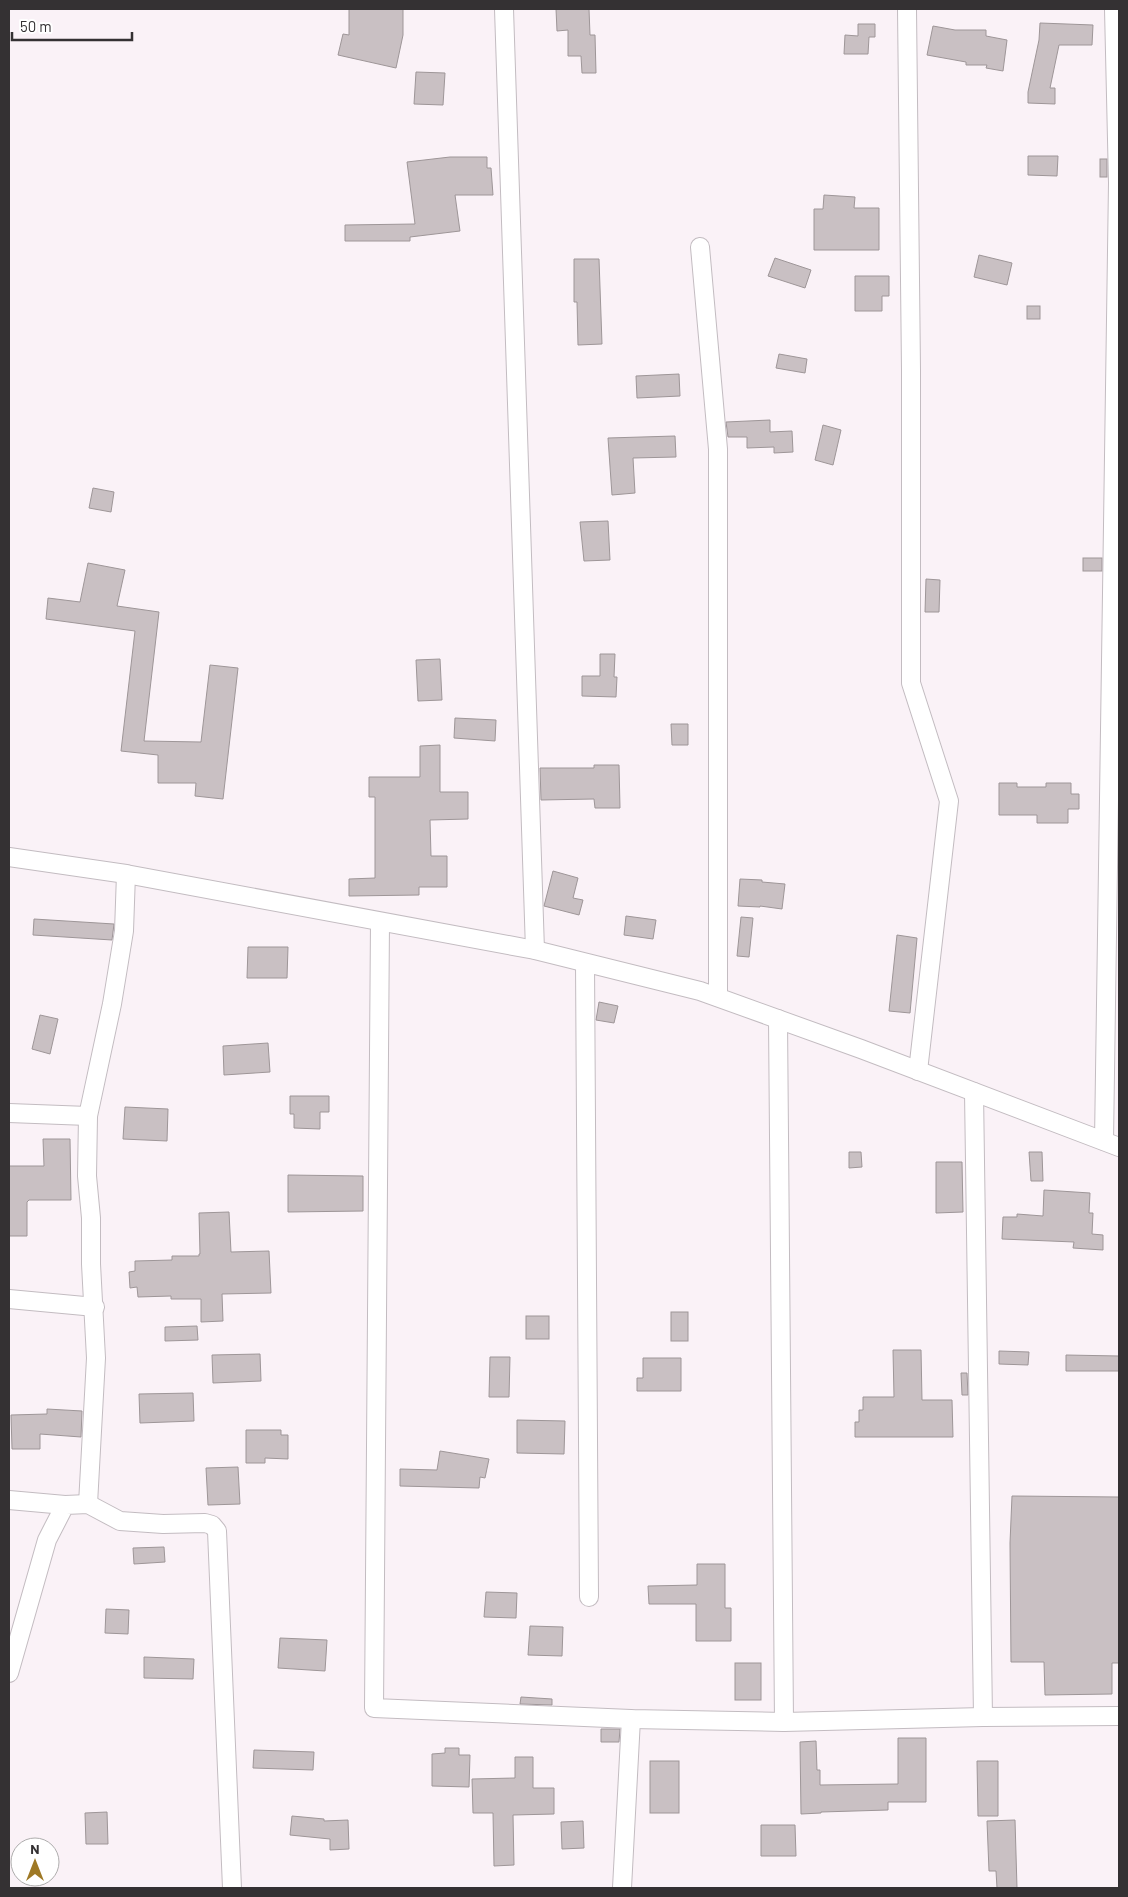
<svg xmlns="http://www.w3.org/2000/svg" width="1128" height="1897" font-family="Barlow,sans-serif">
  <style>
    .building { fill: #c9c0c3; stroke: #9e9698 }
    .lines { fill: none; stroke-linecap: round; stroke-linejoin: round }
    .minor-casing { stroke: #c3bcc1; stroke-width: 20 }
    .minor { stroke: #fff; stroke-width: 18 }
  </style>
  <rect width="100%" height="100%" fill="#faf2f7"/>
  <g class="building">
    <path d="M349 9H403V35L396 68 338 55 343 34 349 35Z"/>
    <path d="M556 9H589L590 35H595L596 73H582L581 56H568V30L557 31Z"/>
    <path d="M1040 23 1093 25 1092 45H1059L1050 88H1055V104L1028 103V92L1039 40Z"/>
    <path d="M858 24H875V37H869L868 54H844L845 35 858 36Z"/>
    <path d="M933 26 955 30H986V36L1007 40 1003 71 986 68 987 65H966V62L927 55Z"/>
    <path d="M416 72 445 73 443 105 414 104Z"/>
    <path d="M1028 156H1058L1057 176 1028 175Z"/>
    <path d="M450 157H487V168H491L493 195H455L460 231 410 237V241H345V225L415 224 407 162Z"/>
    <rect x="1100" y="159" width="7" height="18"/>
    <path d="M824 195 855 197 854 208H879V250H814V209H823Z"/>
    <path d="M979 255 1012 263 1007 285 974 277Z"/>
    <path d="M775 258 811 270 805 288 768 276Z"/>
    <path d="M574 259H599L602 344 578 345 577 302H574Z"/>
    <path d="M855 276H889V296H882V311H855Z"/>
    <rect x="1027" y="306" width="13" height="13"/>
    <path d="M779 354 807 359 805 373 776 368Z"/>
    <path d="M679 374 680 396 637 398 636 376Z"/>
    <path d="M770 420V432L792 431 793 452 774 453V447L747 448V437H728L726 422Z"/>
    <path d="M823 425 841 430 833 465 815 460Z"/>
    <path d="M675 436 676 457 633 458 635 493 612 495 608 438Z"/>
    <path d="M93 488 114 492 111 512 89 508Z"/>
    <path d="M608 521 610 560 584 561 580 522Z"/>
    <rect x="1083" y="558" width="19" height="13"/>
    <path d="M88 563 125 570 117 606 159 612 144 741 201 742 210 665 238 668 223 799 195 796 196 783H158V755L121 751 135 631 46 619 48 598 80 602Z"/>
    <path d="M926 579 940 580 939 612H925Z"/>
    <path d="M600 654H615L614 677H617L616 697 582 696V676H600Z"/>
    <path d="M440 659 442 700 418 701 416 660Z"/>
    <path d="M455 718 496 720 495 741 454 738Z"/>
    <path d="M671 724H688V745H672Z"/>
    <path d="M440 745V792H468V819L430 820 431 856H447V887H419V895L349 896V879L375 878V797H369V777H420V746Z"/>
    <path d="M594 765H619L620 808H595L594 799 541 800 540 768H594Z"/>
    <path d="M999 783H1017V787H1046V783H1071V794H1079V809H1068V823H1037V815H999Z"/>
    <path d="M553 871 578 878 573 898 583 900 579 915 544 906Z"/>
    <path d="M740 879 762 880V882L785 884 782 909 760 906V907L738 906Z"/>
    <path d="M626 916 656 920 653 939 624 935Z"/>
    <path d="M741 917 753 918 749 957 737 956Z"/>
    <path d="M34 919 114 924 112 940 33 935Z"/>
    <path d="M897 935 917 938 910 1013 889 1011Z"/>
    <path d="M248 947H288L287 978H247Z"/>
    <path d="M599 1002 618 1006 614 1023 596 1020Z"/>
    <path d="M40 1015 58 1019 50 1054 32 1049Z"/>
    <path d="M268 1043 270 1072 224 1075 223 1046Z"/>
    <path d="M290 1096H329V1112H320V1129L294 1128V1114H290Z"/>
    <path d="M125 1107 168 1109 167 1141 123 1139Z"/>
    <path d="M43 1139H70L71 1200H29L27 1202V1236H9V1166H44Z"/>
    <path d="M849 1152H861L862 1167 849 1168Z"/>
    <path d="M1029 1152H1042L1043 1181H1031Z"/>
    <path d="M936 1162H962L963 1212 936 1213Z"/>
    <path d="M288 1175 363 1176V1211L288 1212Z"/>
    <path d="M1044 1190 1090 1193 1089 1213H1093L1092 1234 1103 1235V1250L1073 1248 1074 1242 1002 1239 1003 1217H1017V1214L1043 1216Z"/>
    <path d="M229 1212 231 1252 269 1251 271 1293 222 1294 223 1321 201 1322V1299H171V1296L138 1297 137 1287 130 1288 129 1272 135 1271V1261L172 1260V1256H199V1254H200L199 1213Z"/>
    <rect x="671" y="1312" width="17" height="29"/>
    <rect x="526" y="1316" width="23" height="23"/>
    <path d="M197 1326 198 1340 165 1341V1327Z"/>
    <path d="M893 1350H921L922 1400H952L953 1437H855V1422H859V1410H863V1397H894Z"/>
    <path d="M999 1351 1029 1352 1028 1365 999 1364Z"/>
    <path d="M260 1354 261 1381 213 1383 212 1355Z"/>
    <path d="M1066 1355 1119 1356V1371H1066Z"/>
    <path d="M490 1357H510L509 1397H489Z"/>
    <path d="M643 1358H681V1391H637V1378H643Z"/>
    <path d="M961 1373H967L968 1395H962Z"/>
    <path d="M193 1393 194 1421 140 1423 139 1394Z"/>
    <path d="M47 1409 82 1411 81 1437 40 1434V1449H12L11 1415 47 1414Z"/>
    <path d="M517 1420 565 1421 564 1454 517 1453Z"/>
    <path d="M246 1430H281V1435H288V1459L265 1458V1463H246Z"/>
    <path d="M440 1451 489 1459 485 1478 480 1477 479 1488 400 1486V1469L437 1470Z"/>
    <path d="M238 1467 240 1504 208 1505 206 1468Z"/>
    <path d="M1012 1496 1119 1497V1663H1112V1694L1045 1695 1044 1662H1011L1010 1543Z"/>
    <path d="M164 1547 165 1562 134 1564 133 1548Z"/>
    <path d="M697 1564H725V1608H731V1641H696V1604H649L648 1586 697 1585Z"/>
    <path d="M486 1592 517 1593 516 1618 484 1617Z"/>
    <path d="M106 1609 129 1610 128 1634 105 1633Z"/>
    <path d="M530 1626 563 1627 562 1656 528 1655Z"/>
    <path d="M280 1638 327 1640 325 1671 278 1668Z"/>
    <path d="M144 1657 194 1659 193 1679 144 1678Z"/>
    <rect x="735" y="1663" width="26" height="37"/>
    <path d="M521 1697 552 1699V1705L520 1704Z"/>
    <path d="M601 1729H620L619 1742H601Z"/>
    <path d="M898 1738H926V1802H888V1810L821 1812V1813L801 1814 800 1742 816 1741 817 1770H820V1785L898 1784Z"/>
    <path d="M445 1748H459V1755H470L469 1787 432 1786V1754L445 1753Z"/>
    <path d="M254 1750 314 1752 313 1770 253 1768Z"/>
    <path d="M515 1757H533V1788H554V1814L513 1815 514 1865 494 1866 493 1813H473L472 1779 515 1778Z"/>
    <rect x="650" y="1761" width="29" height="52"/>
    <path d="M977 1761H998V1816H978Z"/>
    <path d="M107 1812 108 1844H86L85 1813Z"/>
    <path d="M292 1816 324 1819V1821L348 1820 349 1849 330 1850V1839L290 1835Z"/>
    <path d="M1015 1820 1017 1888H997L996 1871H989L987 1821Z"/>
    <path d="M583 1821 584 1848 562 1849 561 1822Z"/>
    <path d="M761 1825H795L796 1856H761Z"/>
  </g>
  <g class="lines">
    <g class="minor-casing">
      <g id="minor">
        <path d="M504 9 535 950"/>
        <path d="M907 9 911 370V683L949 801 918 1071"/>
        <path d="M700 247 718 449V997"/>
        <path d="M9 857 126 874 535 950 700 991 861 1049 1119 1147"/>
        <path d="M380 922 374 1708 631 1719 784 1722 983 1717 1119 1716"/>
        <path d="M585 963 589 1597"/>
        <path d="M778 1019 784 1722"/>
        <path d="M974 1092 983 1717"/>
        <path d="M9 1113 88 1116"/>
        <path d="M1104 1141 1118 183 1114 9"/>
        <path d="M9 1299 95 1307"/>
        <path d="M9 1500 65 1505"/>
        <path d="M88 1504 96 1358 91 1264V1218L87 1176 88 1116 112 1004 124 931 126 874"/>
        <path d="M9 1673 47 1540 65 1505 88 1504 120 1521 163 1524 205 1523 212 1525 217 1531 232 1888"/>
        <path d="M622 1888 631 1719"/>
      </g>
    </g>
    <use href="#minor" class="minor"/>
  </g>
  <rect width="1128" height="1897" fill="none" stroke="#343133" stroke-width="20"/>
  <g transform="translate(35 1862)"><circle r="24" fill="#ffffff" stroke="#aeadad"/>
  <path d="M0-4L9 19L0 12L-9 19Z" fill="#9f7926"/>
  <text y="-8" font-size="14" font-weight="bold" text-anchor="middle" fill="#343133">N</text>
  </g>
  <path d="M12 32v8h120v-8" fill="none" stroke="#343133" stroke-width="2.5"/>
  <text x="20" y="32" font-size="15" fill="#343133" stroke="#ffffff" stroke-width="4" paint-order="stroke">50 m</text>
</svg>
